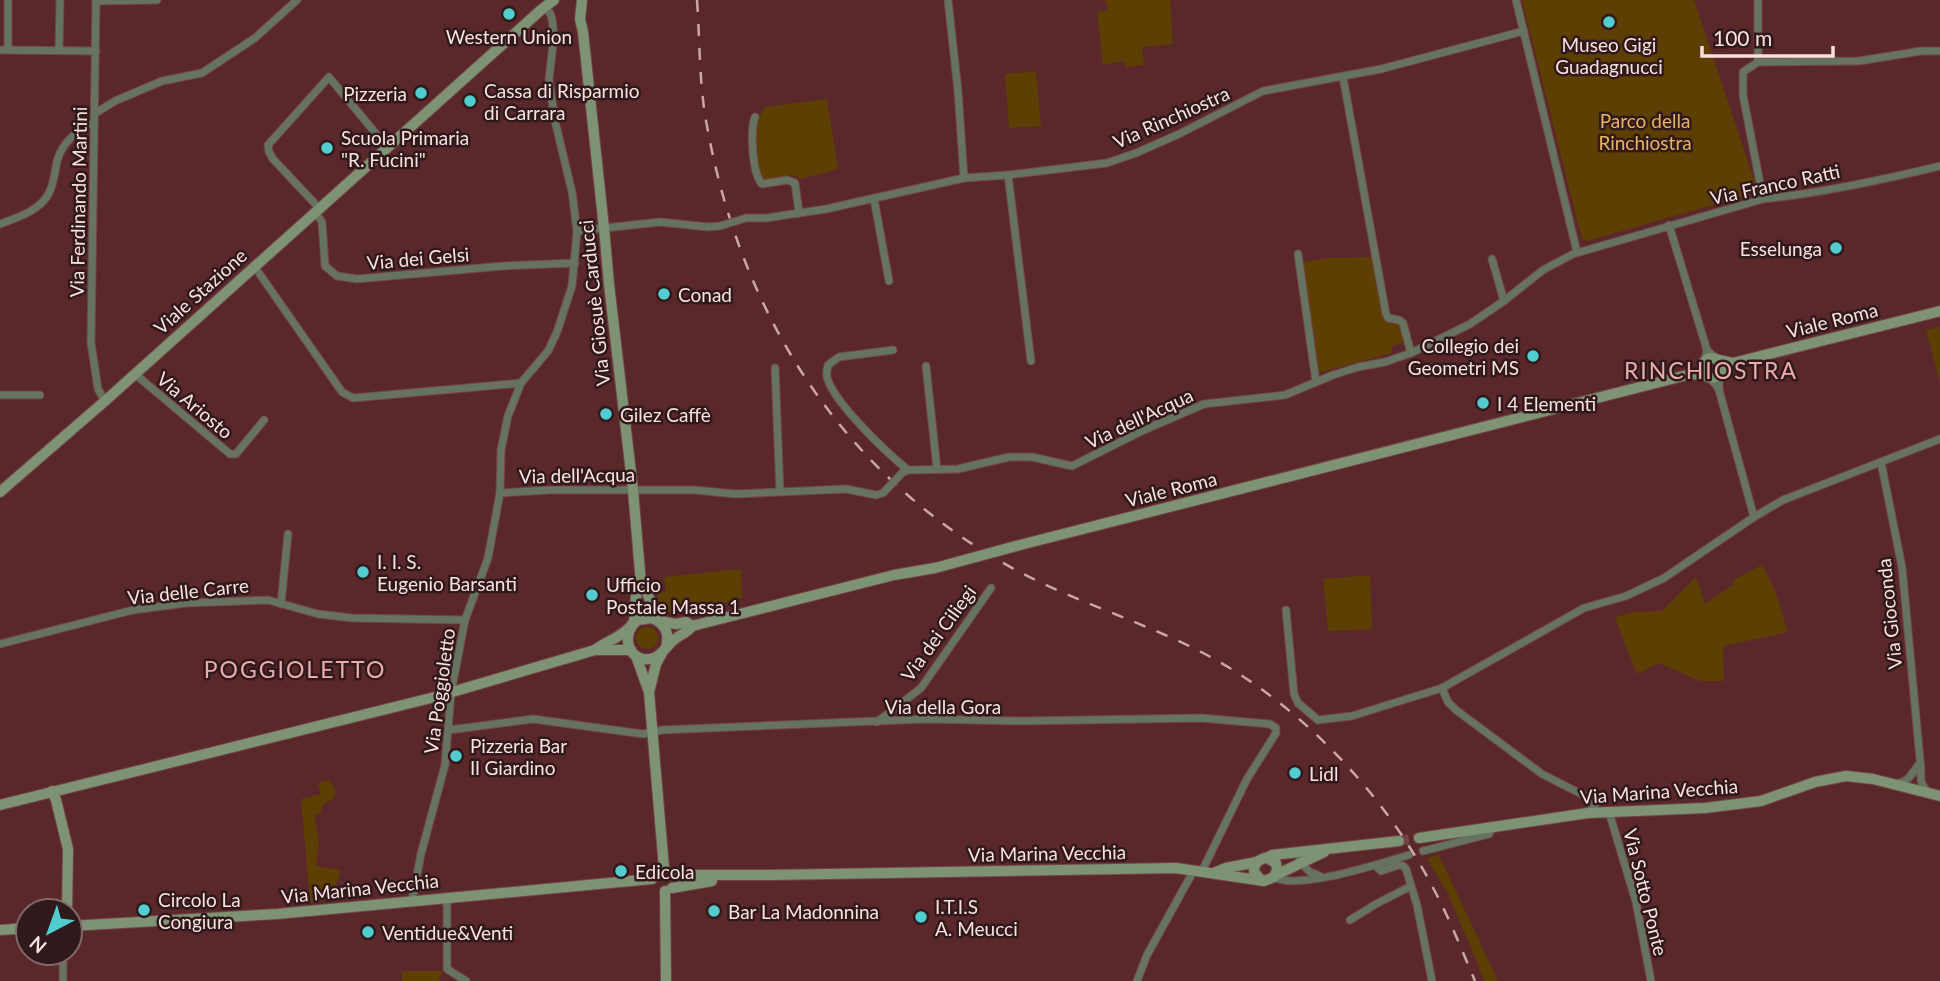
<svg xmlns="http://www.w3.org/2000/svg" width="1940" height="981" font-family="Lato,sans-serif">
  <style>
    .green { fill: #5e3f03 }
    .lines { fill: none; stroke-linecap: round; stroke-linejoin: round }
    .secondary-tunnel { stroke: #724346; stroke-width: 10; stroke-dasharray: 10 5; stroke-linecap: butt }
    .street-casing { stroke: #744548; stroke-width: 9 }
    .secondary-casing { stroke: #744548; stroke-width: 12 }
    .street { stroke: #657360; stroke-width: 7 }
    .secondary { stroke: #7d9374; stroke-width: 10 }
    .rail { stroke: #c9a7a8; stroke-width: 2.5; stroke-dasharray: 12 12; stroke-linecap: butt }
    .street-bridge-casing { stroke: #744548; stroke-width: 9; stroke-linecap: butt }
    .secondary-bridge-casing { stroke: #744548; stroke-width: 12; stroke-linecap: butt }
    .street-bridge { stroke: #657360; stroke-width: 7 }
    .secondary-bridge { stroke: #7d9374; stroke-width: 10 }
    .poi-dot { fill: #52cdcf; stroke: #30191a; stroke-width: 2.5 }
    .labels { text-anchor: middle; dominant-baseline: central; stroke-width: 5; stroke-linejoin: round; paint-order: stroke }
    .poi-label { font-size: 19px; fill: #fbe0e0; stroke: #30191a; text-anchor: start }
    .street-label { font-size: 19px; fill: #fbe0e0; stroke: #30191a }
    .park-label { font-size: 19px; fill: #e9b461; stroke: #30191a }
    .quarter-label { font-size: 23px; letter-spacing: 2px; fill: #ebabad; stroke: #30191a }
  </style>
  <rect width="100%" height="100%" fill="#5a272b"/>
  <g class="green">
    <path d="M1105 0H1170L1173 44 1142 47 1144 65 1126 67 1124 61 1103 65 1097 12 1108 10Z"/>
    <path d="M1522 0H1694L1758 192 1587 241 1582 239Z"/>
    <path d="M1036 71 1041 126 1009 128 1005 74Z"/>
    <path d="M827 99 838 169 800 179 792 175 763 180 759 175 755 124 765 107Z"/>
    <path d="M1374 257 1386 322 1401 323 1406 342 1392 346V353L1318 373 1303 262 1328 258Z"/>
    <path d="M1940 327V383L1926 330Z"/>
    <path d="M1762 565 1775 590 1788 632 1724 646 1723 650 1724 681H1700L1659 663 1637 674 1617 623 1615 617 1633 612 1662 611 1696 577 1705 604 1734 584 1733 580Z"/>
    <path d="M741 569 742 598 674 616 659 604 657 593 666 592 664 577Z"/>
    <path d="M1370 575 1372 629 1328 631 1323 579Z"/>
    <circle cx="647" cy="638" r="11"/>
    <path d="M330 780 336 794 333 799 322 805 321 813 314 815 319 840 316 866 341 870 331 899 310 902 301 799 321 794 318 783Z"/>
    <path d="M1439 855 1498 981H1485L1448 894 1427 858Z"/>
    <path d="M402 971H443L439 981H402Z"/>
  </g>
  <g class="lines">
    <path class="secondary-tunnel" d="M1399 841 1419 838"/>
    <g class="street-casing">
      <g id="street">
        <path d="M96 0 91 343 98 389 105 401"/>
        <path d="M948 0 958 91 964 178"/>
        <path d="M1516 0 1577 252"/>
        <path d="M1758 0V62"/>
        <path d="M96 1 157 0"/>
        <path d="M0 50 96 51"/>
        <path d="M8 50V0"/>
        <path d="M59 50 60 0"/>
        <path d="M1758 62 1859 61 1921 51H1940"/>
        <path d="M1758 62 1743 72V95L1763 199"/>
        <path d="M1343 77 1386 314 1388 318 1399 320 1403 323 1411 353"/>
        <path d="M94 114 115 101 162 81 202 73 255 38 297 0"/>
        <path d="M755 117C750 131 752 173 762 184L787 180 795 183 799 213"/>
        <path d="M1008 175 1031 361"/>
        <path d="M874 199 889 281"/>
        <path d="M319 208 273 159 269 152 268 145 329 77 387 147"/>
        <path d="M315 212 322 222 325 266 337 276 357 279 503 266 575 263"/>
        <path d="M746 218H766L826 209 964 178 1008 175 1107 163 1136 153 1179 134 1263 91 1381 69 1524 31"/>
        <path d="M0 224C17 218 41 210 49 193 54 183 55 172 57 161 62 143 77 130 93 123"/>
        <path d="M1669 225 1707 350 1715 358"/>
        <path d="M577 231 660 222 708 227 720 226"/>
        <path d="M1298 254 1316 382"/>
        <path d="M1492 259 1504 301"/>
        <path d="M254 266 342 392 353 398 521 383"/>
        <path d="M893 350 839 357 828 365C827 369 826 372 827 377 833 402 887 453 908 470"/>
        <path d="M1705 360 1707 350"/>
        <path d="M926 366 937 469"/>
        <path d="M775 368 780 492"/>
        <path d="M135 374 230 454H236L264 420"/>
        <path d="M1719 376V390L1754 517"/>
        <path d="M1710 378 1719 389"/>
        <path d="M0 395H40"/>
        <path d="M1881 462 1902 567 1921 770C1920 780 1921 785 1929 793"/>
        <path d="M903 472 908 470 958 469 1009 457H1032L1072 466 1144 430 1204 404 1285 395 1333 375 1358 367 1385 362 1411 353 1470 324 1504 301 1543 270 1573 254 1763 199C1822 193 1882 180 1940 166"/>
        <path d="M500 493 550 490H694L736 494 846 489 876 495"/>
        <path d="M281 604 288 534"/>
        <path d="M1286 610 1294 694 1298 703 1318 720 1352 716 1442 688 1584 608 1626 596 1664 578 1754 517 1783 500 1940 439"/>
        <path d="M0 644 133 610 187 603 268 600 318 614 352 618 465 620"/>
        <path d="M1442 688 1448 702 1456 710 1542 774 1595 801V805L1588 813"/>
        <path d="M877 722 921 688 991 588"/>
        <path d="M449 730 533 719 643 734 662 730 926 719 1023 721 1201 718 1270 724 1276 728V733L1247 779 1202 871"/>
        <path d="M1899 783C1910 781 1913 771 1920 763"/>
        <path d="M1609 812 1636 902 1651 981"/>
        <path d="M1423 851 1489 834 1493 826"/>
        <path d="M1299 861 1310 872 1320 876"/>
        <path d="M1375 865 1381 871 1399 865 1403 866 1406 869 1417 905 1432 981"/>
        <path d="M1274 877C1298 891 1381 863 1409 855"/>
        <path d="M447 897V969L466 981"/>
        <path d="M412 900 421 854 445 765 451 693 465 620 488 558 500 493 501 450 508 416 521 383 548 351 557 332 572 286 577 231 572 192 555 121 551 94 549 79 554 36 552 19 550 13 544 7"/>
        <path d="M1350 920 1376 904 1411 886"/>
        <path d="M63 953V981"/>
        <path d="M1137 981 1147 955 1194 870"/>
      </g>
    </g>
    <g class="secondary-casing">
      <g id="secondary">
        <path d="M582 0 580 19 583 32 604 228 609 284 633 490 641 584C650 594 652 609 659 621L676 624 686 622 692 626 894 575 935 568"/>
        <circle cx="1712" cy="368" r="10"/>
        <path d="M1719 360 1733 363 1940 311"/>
        <path d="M0 492 105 401 542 9 554 0"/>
        <path d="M1020 545 1691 374 1704 375"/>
        <path d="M666 647C670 633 665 624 652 618L638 620C618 635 630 666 654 658 663 654 667 645 675 639 681 634 687 633 692 626"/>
        <path d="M595 650C606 641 625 636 633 623 639 611 631 599 641 584"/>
        <path d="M636 656 649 692 664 868"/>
        <path d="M649 692 656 664 662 653"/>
        <path d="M52 791 56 800 68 849 67 911"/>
        <path d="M0 805 435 697 595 650H631"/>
        <path d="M1419 838 1588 813 1705 808 1761 801 1815 782 1846 776 1873 779 1940 796"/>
        <path d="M1216 872 1226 868 1257 862"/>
        <path d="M674 873 689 875H770L1176 868 1264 881 1274 877 1277 870 1276 863 1267 858"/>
        <path d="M1276 875 1324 852"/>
        <path d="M1261 880 1254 872C1254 858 1263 860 1272 855L1399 841"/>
        <path d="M672 888 712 881"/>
        <path d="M665 891 666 981"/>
        <path d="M70 926 277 914 652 879"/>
        <path d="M0 930 28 928"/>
      </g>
    </g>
    <use href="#street" class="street"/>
    <use href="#secondary" class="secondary"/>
    <path class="rail" d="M697 0C700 42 699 85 707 126 740 309 836 465 998 560 1064 599 1138 619 1205 654 1298 703 1382 791 1431 884 1448 915 1461 948 1475 981"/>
    <g class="street-bridge-casing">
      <g id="street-bridge">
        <path d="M720 226 746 218"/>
        <path d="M876 495 883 493 903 472"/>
      </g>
    </g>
    <g class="secondary-bridge-casing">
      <path id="secondary-bridge" d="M935 568 1020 545"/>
    </g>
    <use href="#street-bridge" class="street-bridge"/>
    <use href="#secondary-bridge" class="secondary-bridge"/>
  </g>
  <g class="poi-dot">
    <circle cx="509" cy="14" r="7"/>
    <circle cx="1609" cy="22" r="7"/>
    <circle cx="421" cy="93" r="7"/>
    <circle cx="470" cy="101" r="7"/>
    <circle cx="327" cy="148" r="7"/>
    <circle cx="1836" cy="248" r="7"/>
    <circle cx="664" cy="294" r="7"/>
    <circle cx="1533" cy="356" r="7"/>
    <circle cx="1483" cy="403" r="7"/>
    <circle cx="606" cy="414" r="7"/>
    <circle cx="363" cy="572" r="7"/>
    <circle cx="592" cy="595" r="7"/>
    <circle cx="456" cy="756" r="7"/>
    <circle cx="1295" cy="773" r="7"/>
    <circle cx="621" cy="871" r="7"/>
    <circle cx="144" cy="910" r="7"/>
    <circle cx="714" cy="911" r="7"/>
    <circle cx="921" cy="917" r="7"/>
    <circle cx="368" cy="932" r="7"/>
  </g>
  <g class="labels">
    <g class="poi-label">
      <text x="509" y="36" text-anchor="middle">Western Union</text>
      <text x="1609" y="44" text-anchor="middle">Museo Gigi<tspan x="1609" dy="22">Guadagnucci</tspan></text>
      <text x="484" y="90">Cassa di Risparmio<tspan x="484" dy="22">di Carrara</tspan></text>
      <text x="407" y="93" text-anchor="end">Pizzeria</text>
      <text x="341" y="137">Scuola Primaria<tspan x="341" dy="22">"R. Fucini"</tspan></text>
      <text x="1822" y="248" text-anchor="end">Esselunga</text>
      <text x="678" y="294">Conad</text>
      <text x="1519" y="345" text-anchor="end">Collegio dei<tspan x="1519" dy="22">Geometri MS</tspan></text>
      <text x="1497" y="403">I 4 Elementi</text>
      <text x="620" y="414">Gilez Caffè</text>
      <text x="377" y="561">I. I. S.<tspan x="377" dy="22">Eugenio Barsanti</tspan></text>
      <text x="606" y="584">Ufficio<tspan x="606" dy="22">Postale Massa 1</tspan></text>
      <text x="470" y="745">Pizzeria Bar<tspan x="470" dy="22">Il Giardino</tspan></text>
      <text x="1309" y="773">Lidl</text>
      <text x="635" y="871">Edicola</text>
      <text x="158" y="899">Circolo La<tspan x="158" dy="22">Congiura</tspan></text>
      <text x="935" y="906">I.T.I.S<tspan x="935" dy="22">A. Meucci</tspan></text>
      <text x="728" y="911">Bar La Madonnina</text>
      <text x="382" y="932">Ventidue&amp;Venti</text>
    </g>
    <g class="street-label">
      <text transform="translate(1171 117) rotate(-24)">Via Rinchiostra</text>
      <text transform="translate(1775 184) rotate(-12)">Via Franco Ratti</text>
      <text transform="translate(78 202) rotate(-89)">Via Ferdinando Martini</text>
      <text transform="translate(418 258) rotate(-5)">Via dei Gelsi</text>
      <text transform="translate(200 291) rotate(-42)">Viale Stazione</text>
      <text transform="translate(594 303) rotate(-96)">Via Giosuè Carducci</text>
      <text transform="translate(1832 320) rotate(-14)">Viale Roma</text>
      <text transform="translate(195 405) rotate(40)">Via Ariosto</text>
      <text transform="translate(1139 418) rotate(-25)">Via dell'Acqua</text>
      <text transform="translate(577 475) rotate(-1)">Via dell'Acqua</text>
      <text transform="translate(1171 489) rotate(-14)">Viale Roma</text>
      <text transform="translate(188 591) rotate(-6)">Via delle Carre</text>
      <text transform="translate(1889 614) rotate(-96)">Via Gioconda</text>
      <text transform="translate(938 633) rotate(-54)">Via dei Ciliegi</text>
      <text transform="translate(439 691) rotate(-82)">Via Poggioletto</text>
      <text x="943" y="706">Via della Gora</text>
      <text transform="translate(1659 791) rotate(-4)">Via Marina Vecchia</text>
      <text transform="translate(1047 853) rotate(-1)">Via Marina Vecchia</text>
      <text transform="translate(360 888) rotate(-6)">Via Marina Vecchia</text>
      <text transform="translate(1646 892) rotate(76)">Via Sotto Ponte</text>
    </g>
    <g class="park-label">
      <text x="1645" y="120">Parco della<tspan x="1645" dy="22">Rinchiostra</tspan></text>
    </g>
    <g class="quarter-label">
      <text x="1711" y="370">RINCHIOSTRA</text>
      <text x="295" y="669">POGGIOLETTO</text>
    </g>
  </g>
  <g transform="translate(49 932) rotate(221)"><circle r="33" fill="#30191a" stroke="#816969" stroke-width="2"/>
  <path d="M0-5L12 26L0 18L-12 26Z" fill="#52cdcf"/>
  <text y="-10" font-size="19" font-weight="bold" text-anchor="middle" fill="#fbe0e0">N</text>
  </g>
  <path d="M1702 46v10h131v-10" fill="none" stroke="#fbe0e0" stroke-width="3.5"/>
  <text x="1713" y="46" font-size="21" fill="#fbe0e0" stroke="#30191a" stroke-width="5" paint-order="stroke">100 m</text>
</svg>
